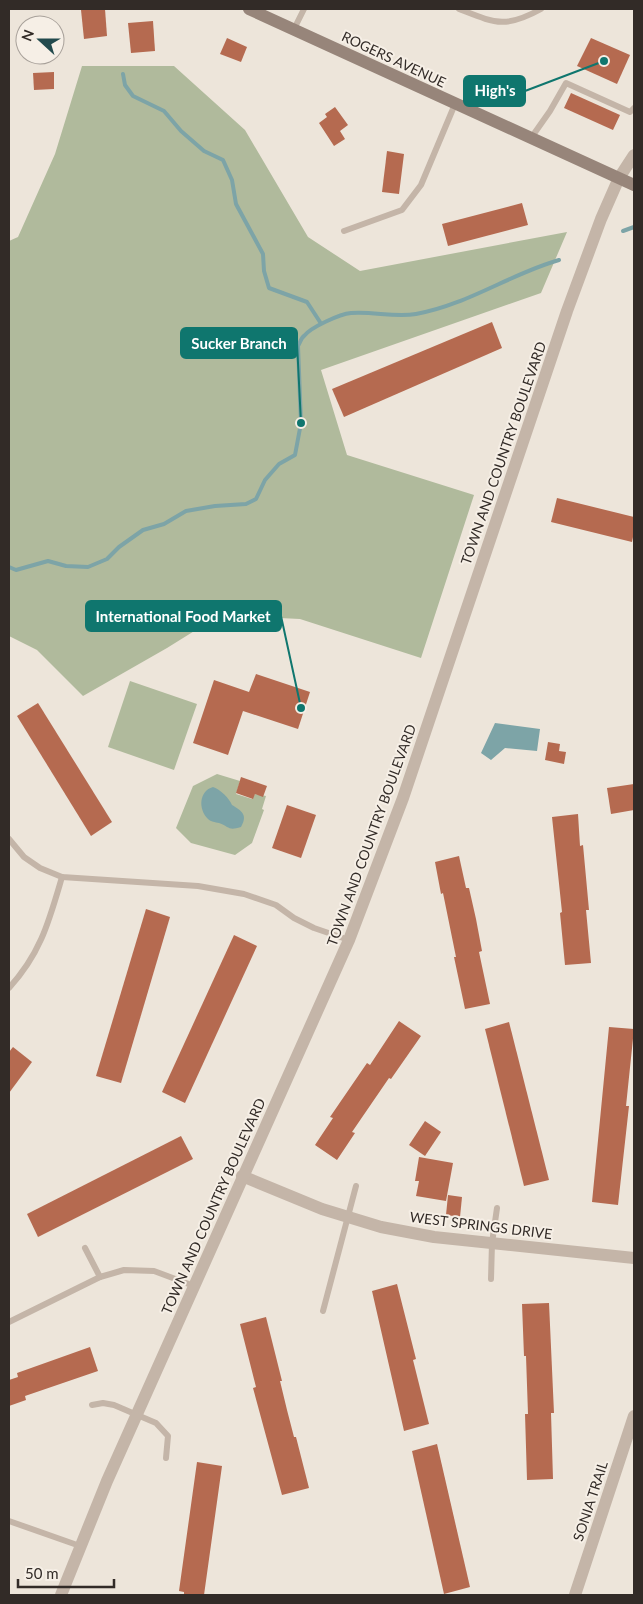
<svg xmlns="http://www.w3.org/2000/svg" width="643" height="1604" font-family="Lato,sans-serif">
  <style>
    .green { fill: #b0ba9c }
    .water { fill: #7da4a7 }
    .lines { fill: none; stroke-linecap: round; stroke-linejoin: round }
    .stream { stroke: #7da4a7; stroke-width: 4 }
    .building { fill: #b56a50 }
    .service { stroke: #c4b5a8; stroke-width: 6 }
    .minor { stroke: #c4b5a8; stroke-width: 12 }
    .tertiary { stroke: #c4b5a8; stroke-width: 12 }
    .secondary { stroke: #97857a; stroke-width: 12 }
    .labels { text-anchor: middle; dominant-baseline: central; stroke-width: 4; stroke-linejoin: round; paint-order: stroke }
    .street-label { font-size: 14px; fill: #322b27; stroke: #f6efe6 }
    .leader { fill: none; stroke: #0f766e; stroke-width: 2 }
    .callout-dot { fill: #0f766e; stroke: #f6efe6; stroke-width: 2 }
    .callout { fill: #0f766e; stroke: #0f766e; stroke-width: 2 }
    .callout-label { font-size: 15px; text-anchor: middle; font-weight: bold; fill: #fff }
  </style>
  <rect width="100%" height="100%" fill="#ede5da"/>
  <g class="green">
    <path d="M82 66H174L245 130 308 237 360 271 567 232 541 293 321 370 347 455 474 495 421 658 300 619 220 615 167 648 83 696 37 650 9 636V241L18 237 55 154Z"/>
    <path d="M130 681 197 704 174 770 108 747Z"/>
    <path d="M217 774 240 781 236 794 252 799 255 794 266 796 262 809 264 810 252 843 235 855 191 843 176 828 193 786Z"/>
  </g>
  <g class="water">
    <path d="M495 723 540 729 537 751 505 748 491 760 481 753Z"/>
    <path d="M213 787C221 790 229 798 232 805 242 811 248 815 241 827 228 831 230 827 219 823 215 822 211 822 208 819 198 809 199 791 213 787Z"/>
  </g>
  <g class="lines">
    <g class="stream">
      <path d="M123 74 125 85 133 96 164 111 181 131 204 151 223 160 232 180 236 204 263 254 264 271 269 288 307 302 320 322"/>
      <path d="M623 231 634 227"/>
      <path d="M9 567 16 570 48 561 66 566 88 567 107 559 119 547 143 530 164 524 186 511 215 506 246 504 256 499 265 480 279 464 295 455 301 423 298 346C300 343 301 338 304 336 311 327 340 314 351 313 373 311 395 318 416 314 467 305 510 274 559 260"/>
    </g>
  </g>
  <g class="building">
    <path d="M92 9H105L107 36 84 39 81 10Z"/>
    <path d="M153 21 155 51 131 53 128 23Z"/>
    <path d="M227 38 247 47 241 62 220 54Z"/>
    <path d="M591 38 630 55 617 84 577 66Z"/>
    <path d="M54 72V89L34 90 33 73Z"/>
    <path d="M571 93 620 115 613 130 564 108Z"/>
    <path d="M335 107 348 125 340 131 345 139 334 146 319 123 327 117 325 114Z"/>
    <path d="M387 151 404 154 399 194 382 192Z"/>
    <path d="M522 203 528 225 448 246 442 224Z"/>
    <path d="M492 322 502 348 344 417 332 389Z"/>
    <path d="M557 498 634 517V532L632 542 551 522Z"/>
    <path d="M256 674 310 692 298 729 243 711 228 755 193 743 214 680 249 692Z"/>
    <path d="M38 703 112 822 91 836 17 716Z"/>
    <path d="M548 742 560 744 559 751 566 752 564 764 545 760Z"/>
    <path d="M241 777 267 786 263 797 255 794 253 799 236 793Z"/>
    <path d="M634 784V810L611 814 607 788Z"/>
    <path d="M287 805 316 815 301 858 272 848Z"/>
    <path d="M578 814 580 846 583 845 589 910H586L591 963 565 965 560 913 562 912 552 817Z"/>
    <path d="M459 856 466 888H469L476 919 482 951 479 952 490 1004 465 1009 454 957H456L443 893 441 894 435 862Z"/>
    <path d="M146 909 170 917 121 1083 96 1076Z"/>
    <path d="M234 935 257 946 185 1103 162 1092Z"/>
    <path d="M399 1021 421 1036 391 1079 389 1078 352 1132 355 1133 337 1160 315 1145 333 1118 330 1117 367 1063 370 1065Z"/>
    <path d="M509 1022 549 1180 524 1186 485 1029Z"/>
    <path d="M609 1027 634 1029 626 1106H629L618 1205 592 1202Z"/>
    <path d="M13 1047 32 1062 9 1093V1052Z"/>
    <path d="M425 1121 441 1132 425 1156 409 1145Z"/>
    <path d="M181 1136 193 1159 38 1237 27 1214Z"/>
    <path d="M419 1157 453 1163 446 1201 416 1196 419 1181H415Z"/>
    <path d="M448 1195 462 1197 460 1217 446 1215Z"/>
    <path d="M397 1284 416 1359 413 1360 429 1424 404 1431 372 1291Z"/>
    <path d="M549 1303 554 1413H551L553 1479 527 1480 525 1414H528L526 1356H524L522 1304Z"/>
    <path d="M266 1317 282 1381H280L287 1410 294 1437H296L309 1488 282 1495 253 1388 256 1387 240 1324Z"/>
    <path d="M90 1347 98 1371 25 1396 26 1400 9 1406V1380L18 1377 17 1373Z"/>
    <path d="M437 1444 470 1587 444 1594 412 1451Z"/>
    <path d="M197 1462 222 1466 204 1595H184V1592L179 1591Z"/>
  </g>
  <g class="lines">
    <g class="service">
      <path d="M459 9C495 23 505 29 541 9"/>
      <path d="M294 29 304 9"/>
      <path d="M531 138 550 111 566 83 630 112 634 108"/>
      <path d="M344 231 402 210 421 185 455 104"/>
      <path d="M9 839 24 857 40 868 62 877 198 886 244 894 276 905 294 918 314 928 349 940"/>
      <path d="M9 988C41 953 49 921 62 877"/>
      <path d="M85 1248 100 1277"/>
      <path d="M491 1279 492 1243 497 1208"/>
      <path d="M323 1311 356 1186"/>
      <path d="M9 1322 100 1277 124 1270 154 1271 194 1286"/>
      <path d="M92 1405 103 1403 114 1405 156 1423 168 1436 166 1458"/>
      <path d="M9 1521 80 1546"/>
    </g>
    <g class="minor">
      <path d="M619 178 634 155"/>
      <path d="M242 1176 322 1209 381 1227 434 1237 634 1258"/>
      <path d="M575 1595 634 1416"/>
    </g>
    <path class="tertiary" d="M61 1595 107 1481 349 940 403 798 567 311 601 219 619 178"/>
    <path class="secondary" d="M249 9 634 185"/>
  </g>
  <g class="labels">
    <g class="street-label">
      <text transform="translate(394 59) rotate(25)">ROGERS AVENUE</text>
      <text transform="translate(503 453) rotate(-71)">TOWN AND COUNTRY BOULEVARD</text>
      <text transform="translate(371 835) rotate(-70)">TOWN AND COUNTRY BOULEVARD</text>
      <text transform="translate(213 1206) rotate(-66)">TOWN AND COUNTRY BOULEVARD</text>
      <text transform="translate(481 1225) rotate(7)">WEST SPRINGS DRIVE</text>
      <text transform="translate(590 1501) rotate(-72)">SONIA TRAIL</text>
    </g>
  </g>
  <path class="leader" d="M604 61L525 91M301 423L297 343M301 708L281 616"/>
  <g class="callout-dot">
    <circle cx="604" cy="61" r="5"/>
    <circle cx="301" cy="423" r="5"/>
    <circle cx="301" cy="708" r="5"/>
  </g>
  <g class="callout">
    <rect x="464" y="76" width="61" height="30" rx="5"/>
    <rect x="181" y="328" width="116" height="30" rx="5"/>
    <rect x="86" y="601" width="195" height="30" rx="5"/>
  </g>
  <g class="callout-label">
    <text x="495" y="96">High's</text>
    <text x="239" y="349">Sucker Branch</text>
    <text x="183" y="622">International Food Market</text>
  </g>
  <rect width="643" height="1604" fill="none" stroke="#322b27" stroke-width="20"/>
  <g transform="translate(40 40) rotate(291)"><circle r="24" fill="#f6efe6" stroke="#a8a19a"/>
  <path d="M0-4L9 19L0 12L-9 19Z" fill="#224a4d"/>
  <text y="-8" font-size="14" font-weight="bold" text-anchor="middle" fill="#322b27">N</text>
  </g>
  <path d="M18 1579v8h96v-8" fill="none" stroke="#322b27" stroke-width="2.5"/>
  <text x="25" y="1579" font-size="15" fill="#322b27" stroke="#f6efe6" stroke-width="4" paint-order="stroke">50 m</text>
</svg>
